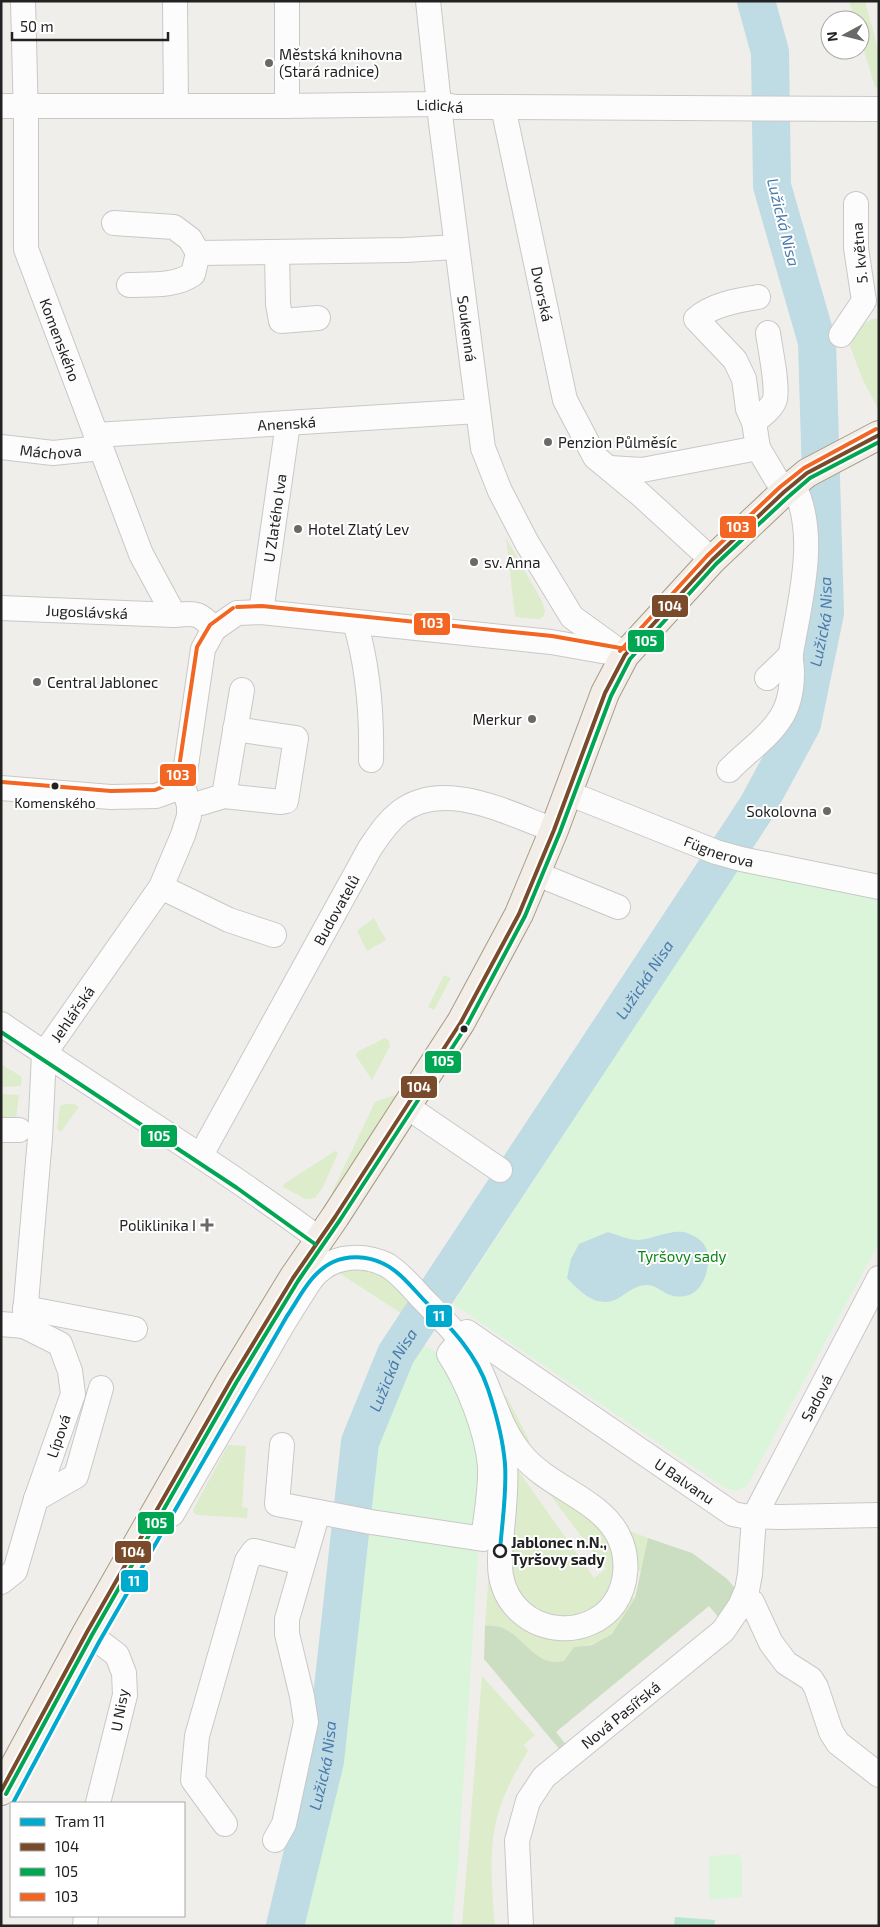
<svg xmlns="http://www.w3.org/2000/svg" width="880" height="1927" font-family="'Exo 2',sans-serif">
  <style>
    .grass { fill: #ddeccb }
    .forest { fill: #cbdec1 }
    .park { fill: #daf5da }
    .pitch { fill: #b7e6d2 }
    .water { fill: #bfdbe3 }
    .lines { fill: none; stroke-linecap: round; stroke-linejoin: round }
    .river { stroke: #bfdbe3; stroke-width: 38 }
    .minor-casing { stroke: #c9c8c7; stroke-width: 26 }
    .major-casing { stroke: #a79c86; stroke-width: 30 }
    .minor { stroke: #fdfcfc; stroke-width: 24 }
    .major { stroke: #f3ede7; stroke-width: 28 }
    .bus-1-casing { stroke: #fff; stroke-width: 8 }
    .bus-2-casing { stroke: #fff; stroke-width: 8 }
    .bus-3-casing { stroke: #fff; stroke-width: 8 }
    .bus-1 { stroke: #7a4b2a; stroke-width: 4 }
    .bus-2 { stroke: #00a651; stroke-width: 4 }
    .bus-3 { stroke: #f26522; stroke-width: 4 }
    .tram-1-casing { stroke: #fff; stroke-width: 8 }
    .tram-1 { stroke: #00a9ce; stroke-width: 4 }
    .poi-dot { fill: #6a6968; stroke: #fff; stroke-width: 2 }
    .bus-dot { fill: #222; stroke: #fff; stroke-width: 2 }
    .stop-dot { fill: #fff; stroke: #222; stroke-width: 2.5 }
    .labels { text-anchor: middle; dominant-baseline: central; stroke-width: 4; stroke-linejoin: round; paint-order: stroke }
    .bus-label { font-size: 14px; fill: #222; stroke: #fff }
    .poi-label { font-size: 15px; fill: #222; stroke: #fff; text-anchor: start }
    .street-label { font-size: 15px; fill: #222; stroke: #fff }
    .park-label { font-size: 15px; fill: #0c8416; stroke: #fff }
    .stop-label { font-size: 15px; font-weight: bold; fill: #222; stroke: #fff; text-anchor: start }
    .water-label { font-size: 16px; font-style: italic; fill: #4a7aab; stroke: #fff }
    .line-badge { stroke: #fff; stroke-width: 2 }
    .badge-label { font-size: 14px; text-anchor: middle; font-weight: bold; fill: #fff }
  </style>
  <rect width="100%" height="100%" fill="#f0eeeb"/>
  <g class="grass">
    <path d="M849 1H865L879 53V88L875 87 860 38V20H855Z"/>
    <path d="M876 318 879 321V411L862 378 850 346C855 333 862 322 876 318Z"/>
    <path d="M506 538 542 601 545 611 543 617 538 619 515 617Z"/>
    <path d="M374 918 386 940 367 951 357 931Z"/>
    <path d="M444 975 451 978 434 1010 428 1007Z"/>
    <path d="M385 1038 389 1041 390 1046 372 1080 356 1056 357 1052Z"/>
    <path d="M1 1064 22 1077 21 1086 1 1087Z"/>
    <path d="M1 1094 19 1095 16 1119 1 1122Z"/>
    <path d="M398 1094 332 1197V1192L375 1102Z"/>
    <path d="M65 1104H74L79 1107 61 1132 57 1129 60 1106Z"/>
    <path d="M335 1151 338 1153 323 1187 315 1198 305 1199 283 1187 284 1184Z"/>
    <path d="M364 1268 386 1277 412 1300 404 1315 339 1273 338 1270Z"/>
    <path d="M499 1393 507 1397 529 1440V1444L526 1445Z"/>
    <path d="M228 1445 246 1446 242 1507 248 1508 247 1518 197 1515 193 1512 194 1508Z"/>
    <path d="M517 1469 594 1578 606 1569 542 1484 588 1512 617 1552 611 1591 590 1615 552 1620 524 1601 510 1578Z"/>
    <path d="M616 1520 630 1531 648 1538 641 1571 634 1569Z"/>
    <path d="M490 1556 497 1575 553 1633 626 1595 635 1598C616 1629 614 1643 574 1647L564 1661 554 1664 538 1656 495 1625 485 1626Z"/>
    <path d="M482 1676 535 1735 524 1745 528 1751C486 1818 489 1850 495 1926H462Z"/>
  </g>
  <path class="forest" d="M648 1538 692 1553 726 1578 736 1589 720 1619 709 1606 556 1732 567 1746 561 1751 484 1659 485 1626C519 1620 530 1670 564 1661L574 1647 592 1645 612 1634 635 1598Z"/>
  <g class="park">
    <path d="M738 868 879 900V1243L747 1486 736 1491 725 1488 453 1304Z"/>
    <path d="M412 1338 436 1352 453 1371 482 1448 480 1524 458 1867 452 1926H297L336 1757 366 1472 387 1394Z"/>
    <path d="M737 1854 742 1859V1897L709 1900V1856Z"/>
  </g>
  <path class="pitch" d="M675 1917 715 1920 714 1926H674Z"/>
  <path class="water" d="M608 1232C617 1235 629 1240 638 1240 651 1240 674 1228 687 1233 694 1236 701 1239 705 1246 713 1260 705 1290 689 1295 667 1302 660 1284 646 1285 634 1286 628 1292 619 1298 598 1310 580 1292 567 1278L571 1259 579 1244Z"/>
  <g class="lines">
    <path class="river" id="s1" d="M285 1926 325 1761 360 1442 396 1354 757 807 802 724 825 613 817 342 772 186 770 52 756 1"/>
    <g class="minor-casing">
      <g id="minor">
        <path id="s2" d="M23 1 26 120V249L141 554 174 615C196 613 199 612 214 629"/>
        <path d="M175 1 176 106"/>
        <path d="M287 1V106"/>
        <path id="s3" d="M428 1 441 123 483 448 500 491 527 543 572 617 619 651"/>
        <path id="s4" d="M1 106H282L439 104 456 107H503L879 109"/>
        <path id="s5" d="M503 107 565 400 595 457 641 495 712 560"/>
        <path d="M114 223 174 227 190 239 198 253 193 274C174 287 151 284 129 285"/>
        <path d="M277 252 278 304 281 321 318 318"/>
        <path d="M198 253 405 250 456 247"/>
        <path d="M758 297C738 300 711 305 696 319L735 360 744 379 748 409 754 422 758 448"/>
        <path d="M841 335 864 301 856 248V204"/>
        <path d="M754 422C761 416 772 409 775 399 778 385 770 348 768 333"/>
        <path id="s6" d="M96 435 478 411"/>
        <path id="s7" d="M1 447 53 453 101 448"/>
        <path d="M610 468 642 470 758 448 784 492"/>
        <path id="s8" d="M1 608 174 615"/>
        <path id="s9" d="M261 612 288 423"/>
        <path d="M355 622C368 666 372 714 371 760"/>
        <path d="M767 678 791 655"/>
        <path d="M729 770C745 753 767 739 780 719 789 706 792 687 792 672 792 665 790 659 791 653 800 600 819 534 793 484"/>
        <path d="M1 788 111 797 156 796 183 786 203 649 214 629 237 613 261 612 551 642 625 655"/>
        <path id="s10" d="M568 793 716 852 741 859 879 887"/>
        <path d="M224 796 242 690"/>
        <path d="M189 805 201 803 224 796 281 802 286 801 296 738 235 729"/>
        <path d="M537 874 618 907"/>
        <path d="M161 887 229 920 274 935"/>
        <path d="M1 1024C107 1097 216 1162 319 1239"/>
        <path d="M406 1106 500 1170"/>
        <path d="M1 1130H19"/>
        <path id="s11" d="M201 1155 370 848C379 835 387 822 400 812 444 778 509 814 554 830"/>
        <path d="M25 1308 135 1329"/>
        <path d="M1 1324 24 1326 60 1344 70 1371 73 1394 36 1499 15 1571 1 1582"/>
        <path id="s12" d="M24 1326 40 1138 44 1054 161 887 183 835 189 816V805L183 786"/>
        <path id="s13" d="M282 1445 277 1504 371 1522 483 1539C486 1515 491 1490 490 1466 487 1431 468 1383 449 1354L467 1332 733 1514 743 1516 780 1517 879 1515"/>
        <path d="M36 1499 76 1476 101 1388"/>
        <path d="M153 1516 172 1514C204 1458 237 1403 269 1348 279 1330 290 1312 301 1295 306 1287 311 1278 318 1272 325 1265 334 1261 343 1259 358 1256 373 1258 387 1265 400 1273 410 1285 420 1296 441 1318 467 1342 480 1370 494 1400 501 1431 523 1456 549 1487 599 1499 618 1535 629 1556 628 1584 614 1604 602 1621 579 1630 559 1628 530 1626 506 1605 501 1576 499 1565 500 1553 501 1542 503 1516 507 1489 505 1463 503 1439 494 1414 488 1391"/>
        <path d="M744 1598 752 1602 771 1643 786 1663 811 1679 816 1687 831 1732 838 1743 879 1775"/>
        <path d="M87 1632 117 1655 124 1673 125 1695 98 1803"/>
        <path d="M225 1824 193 1780 197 1736 247 1561 254 1551 303 1563"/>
        <path d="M275 1840 284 1824 306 1722 302 1696 287 1634V1619L318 1512"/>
        <path d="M85 1926 86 1916"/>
        <path id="s14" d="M521 1926 517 1841 528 1801 544 1777 723 1631 740 1606 747 1590 750 1574 754 1517 879 1278"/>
      </g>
    </g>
    <g class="major-casing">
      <path id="major" d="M1 1791 87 1632 231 1380 293 1278 335 1217 461 1022 519 914 554 830 605 693 625 655 712 560 784 492 807 473 879 435"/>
    </g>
    <use href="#minor" class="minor"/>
    <use href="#major" class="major"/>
    <g class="bus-1-casing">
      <path id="bus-1" d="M1 1791 87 1632 231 1380 293 1278 335 1217 461 1022 519 914 554 830 605 693 625 655 712 560 784 492 807 473 879 435"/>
    </g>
    <g class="bus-2-casing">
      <g id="bus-2">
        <path d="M1 1032 237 1188 315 1244"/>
        <path d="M6 1794 92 1635 236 1383 298 1281 340 1220 467 1025 525 916 560 832 611 696 630 659 716 564 788 497 810 478 879 442"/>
      </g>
    </g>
    <g class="bus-3-casing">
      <g id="bus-3">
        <path d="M237 607 262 606 552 636 626 649"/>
        <path d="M620 651 707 556 780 487 804 468 876 429"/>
        <path d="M2 782 111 791 155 790 177 781 197 647 210 625 233 608"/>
      </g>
    </g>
    <use href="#bus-1" class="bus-1"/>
    <use href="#bus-2" class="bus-2"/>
    <use href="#bus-3" class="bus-3"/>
    <g class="tram-1-casing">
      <path id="tram-1" d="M13 1803 99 1642 287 1316C300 1297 311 1272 333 1262 348 1255 367 1256 382 1263 398 1270 410 1285 422 1298 448 1325 476 1352 488 1389 496 1413 503 1439 505 1464 507 1493 502 1522 500 1551"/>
    </g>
    <use href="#tram-1" class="tram-1"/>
  </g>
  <g class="poi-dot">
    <circle cx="269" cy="63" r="5"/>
    <circle cx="548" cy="442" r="5"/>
    <circle cx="298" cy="529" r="5"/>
    <circle cx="474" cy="562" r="5"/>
    <circle cx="37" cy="682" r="5"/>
    <circle cx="532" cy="719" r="5"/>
    <circle cx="827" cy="811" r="5"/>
    <path d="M204.5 1217.5h5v5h5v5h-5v5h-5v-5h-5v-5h5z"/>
  </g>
  <g class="bus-dot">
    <circle cx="55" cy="786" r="4.5"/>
    <circle cx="464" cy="1029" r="4.5"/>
  </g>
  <circle class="stop-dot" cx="500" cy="1551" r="6"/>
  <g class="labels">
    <g class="bus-label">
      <text x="55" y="802">Komenského</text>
    </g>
    <g class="poi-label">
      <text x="279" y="54">Městská knihovna<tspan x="279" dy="17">(Stará radnice)</tspan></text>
      <text x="558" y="442">Penzion Půlměsíc</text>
      <text x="308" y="529">Hotel Zlatý Lev</text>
      <text x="484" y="562">sv. Anna</text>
      <text x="47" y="682">Central Jablonec</text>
      <text x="522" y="719" text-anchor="end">Merkur</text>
      <text x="817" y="811" text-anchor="end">Sokolovna</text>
      <text x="196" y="1225" text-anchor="end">Poliklinika I</text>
    </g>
    <g class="street-label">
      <text stroke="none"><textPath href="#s4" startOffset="439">Lidická</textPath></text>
      <text transform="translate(859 253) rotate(-95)">5. května</text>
      <text stroke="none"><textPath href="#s5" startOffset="191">Dvorská</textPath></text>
      <text stroke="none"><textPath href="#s3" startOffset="330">Soukenná</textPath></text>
      <text stroke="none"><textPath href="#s2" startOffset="345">Komenského</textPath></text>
      <text stroke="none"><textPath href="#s6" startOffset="191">Anenská</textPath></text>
      <text stroke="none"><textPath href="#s7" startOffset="50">Máchova</textPath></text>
      <text stroke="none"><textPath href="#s9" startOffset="95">U Zlatého lva</textPath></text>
      <text stroke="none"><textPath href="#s8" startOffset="86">Jugoslávská</textPath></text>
      <text stroke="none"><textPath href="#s10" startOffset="162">Fügnerova</textPath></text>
      <text stroke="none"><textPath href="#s11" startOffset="280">Budovatelů</textPath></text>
      <text stroke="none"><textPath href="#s12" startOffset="322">Jehlářská</textPath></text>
      <text stroke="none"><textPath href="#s14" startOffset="642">Sadová</textPath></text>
      <text transform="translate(58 1436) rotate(-71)">Lípová</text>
      <text stroke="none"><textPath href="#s13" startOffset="754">U Balvanu</textPath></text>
      <text transform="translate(119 1710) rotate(-80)">U Nisy</text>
      <text stroke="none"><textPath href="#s14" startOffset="254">Nová Pasířská</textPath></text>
    </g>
    <g class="park-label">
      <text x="682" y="1256">Tyršovy sady</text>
    </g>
    <g class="stop-label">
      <text x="511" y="1542">Jablonec n.N.,<tspan x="511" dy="17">Tyršovy sady</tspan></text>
    </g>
    <g class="water-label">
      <text transform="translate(784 222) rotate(76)">Lužická Nisa</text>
      <text stroke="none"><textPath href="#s1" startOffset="1440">Lužická Nisa</textPath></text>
      <text stroke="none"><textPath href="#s1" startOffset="1035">Lužická Nisa</textPath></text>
      <text stroke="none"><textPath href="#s1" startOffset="570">Lužická Nisa</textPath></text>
      <text stroke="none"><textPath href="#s1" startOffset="165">Lužická Nisa</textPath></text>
    </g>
  </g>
  <g class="line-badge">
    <rect x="719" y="515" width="38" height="24" rx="5" fill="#f26522"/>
    <rect x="651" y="594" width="38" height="24" rx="5" fill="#7a4b2a"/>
    <rect x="413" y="612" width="38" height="24" rx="5" fill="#f26522"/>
    <rect x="627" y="629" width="38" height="24" rx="5" fill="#00a651"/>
    <rect x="159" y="763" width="38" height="24" rx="5" fill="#f26522"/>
    <rect x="424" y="1050" width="38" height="24" rx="5" fill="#00a651"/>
    <rect x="400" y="1075" width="38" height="24" rx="5" fill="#7a4b2a"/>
    <rect x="140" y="1124" width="38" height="24" rx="5" fill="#00a651"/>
    <rect x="425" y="1304" width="28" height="24" rx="5" fill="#00a9ce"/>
    <rect x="137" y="1511" width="38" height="24" rx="5" fill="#00a651"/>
    <rect x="114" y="1540" width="38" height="24" rx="5" fill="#7a4b2a"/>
    <rect x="120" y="1569" width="29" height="24" rx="5" fill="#00a9ce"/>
  </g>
  <g class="badge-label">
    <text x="738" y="532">103</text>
    <text x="670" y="611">104</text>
    <text x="432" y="628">103</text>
    <text x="646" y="646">105</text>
    <text x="178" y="780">103</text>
    <text x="443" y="1066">105</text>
    <text x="419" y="1092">104</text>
    <text x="159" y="1141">105</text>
    <text x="439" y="1321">11</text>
    <text x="156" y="1528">105</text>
    <text x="133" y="1557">104</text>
    <text x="134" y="1586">11</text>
  </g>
  <rect width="880" height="1927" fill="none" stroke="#222222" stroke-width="5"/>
  <rect x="10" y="1802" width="175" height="115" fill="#ffffff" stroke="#a7a7a7"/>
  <rect x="20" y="1818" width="25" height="8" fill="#00a9ce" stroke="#a7a7a7"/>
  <text x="55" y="1827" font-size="15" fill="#222222">Tram 11</text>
  <rect x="20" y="1843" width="25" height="8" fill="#7a4b2a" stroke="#a7a7a7"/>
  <text x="55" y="1852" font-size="15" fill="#222222">104</text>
  <rect x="20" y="1868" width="25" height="8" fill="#00a651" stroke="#a7a7a7"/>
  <text x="55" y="1877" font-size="15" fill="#222222">105</text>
  <rect x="20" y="1893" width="25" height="8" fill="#f26522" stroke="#a7a7a7"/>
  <text x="55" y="1902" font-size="15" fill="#222222">103</text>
  <g transform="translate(845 35) rotate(263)"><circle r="24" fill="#ffffff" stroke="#a7a7a7"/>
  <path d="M0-4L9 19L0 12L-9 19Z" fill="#6a6968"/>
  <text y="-8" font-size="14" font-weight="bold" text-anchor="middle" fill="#222222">N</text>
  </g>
  <path d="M12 32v8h156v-8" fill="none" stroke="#222222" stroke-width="2.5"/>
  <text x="20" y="32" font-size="15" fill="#222222" stroke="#ffffff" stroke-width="4" paint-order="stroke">50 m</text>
</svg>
